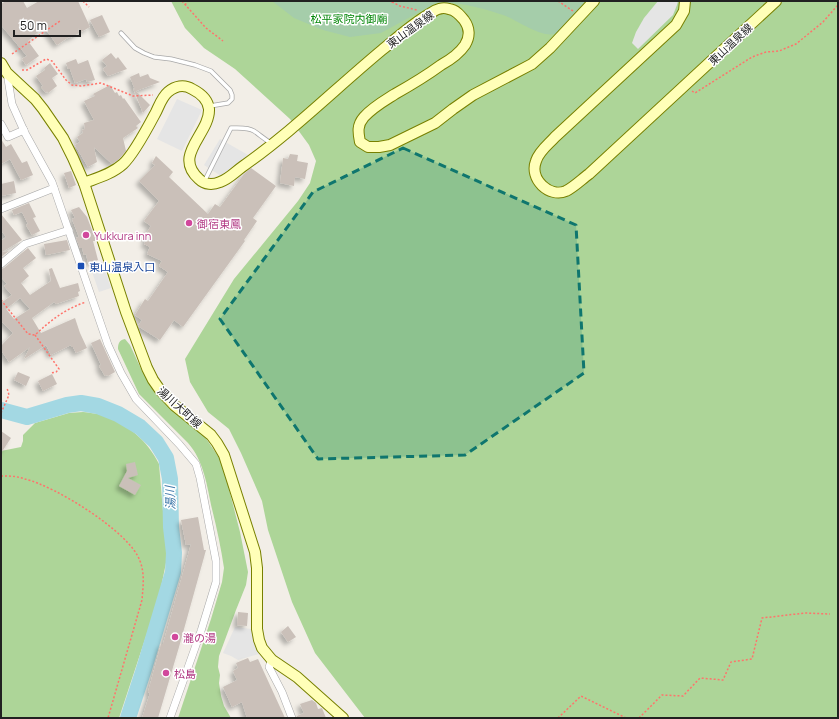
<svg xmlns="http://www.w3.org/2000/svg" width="839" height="719" font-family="Manrope,'Noto Sans JP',sans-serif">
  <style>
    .forest { fill: #add598 }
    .cemetery { fill: #a5cdaa }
    .parking { fill: #e5e5e5 }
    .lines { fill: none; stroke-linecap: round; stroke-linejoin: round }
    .river { stroke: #a3d8e3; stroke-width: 16 }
    .building { fill: #cac0b9; fill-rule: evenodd; filter: url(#shadow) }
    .lane-casing { stroke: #a8a8a8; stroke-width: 5 }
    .street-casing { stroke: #a8a8a8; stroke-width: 8 }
    .secondary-casing { stroke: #788000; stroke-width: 12 }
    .path { stroke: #ff736b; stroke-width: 1.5; stroke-dasharray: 2 2; stroke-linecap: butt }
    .lane { stroke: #fff; stroke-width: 3.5 }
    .street { stroke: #fff; stroke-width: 7 }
    .secondary { stroke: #ffffb8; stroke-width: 10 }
    .marked { fill: #0f766e; fill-opacity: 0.2; stroke: #0f766e; stroke-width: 3; stroke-dasharray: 8 5; stroke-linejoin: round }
    .hotel-dot { fill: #d1479c; stroke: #fff; stroke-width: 1.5 }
    .transit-dot { fill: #1a4fb4; stroke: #fff; stroke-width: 1.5 }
    .labels { text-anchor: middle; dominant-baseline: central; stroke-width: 3; stroke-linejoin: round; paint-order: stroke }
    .park-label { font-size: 11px; fill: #028607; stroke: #fff }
    .street-label { font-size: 11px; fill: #212121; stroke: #fff }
    .hotel-label { font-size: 11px; fill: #b23c85; stroke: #fff; text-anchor: start }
    .transit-label { font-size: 11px; fill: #164399; stroke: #fff; text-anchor: start }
    .water-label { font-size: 12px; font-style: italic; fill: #3e78aa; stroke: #fff }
  </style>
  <defs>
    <filter id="shadow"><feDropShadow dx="-3.5" dy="3.5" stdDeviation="2" flood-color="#0004"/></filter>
  </defs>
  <rect width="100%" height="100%" fill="#f2eee7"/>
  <g class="forest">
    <path d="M171 1H838V718H365L315 653 292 602 268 530 262 501 241 453 229 429 208 412 190 382 185 359 234 279 298 201 310 183 316 161 309 145 290 119 235 69 204 48 185 28Z"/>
    <path d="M125 339 130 345 142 371 155 391 205 437 222 462 240 532 248 572 246 585 236 610 219 656 218 667 220 675 219 683 221 696 224 706 231 718H178L211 619 222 582 224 568C221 548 217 529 212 509 207 486 204 461 188 443L139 394 118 349C118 344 119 340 125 339Z"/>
    <path d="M83 412C89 413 96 413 101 415 127 423 147 440 159 464L167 558 159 597 119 718H1V451L21 447 23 441V435L35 423 69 413Z"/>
  </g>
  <path class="cemetery" d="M272 1H586C581 7 562 31 557 33 543 40 516 19 503 15 483 8 454 0 434 4L381 33 350 37 323 30 294 18Z"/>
  <g class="parking">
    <path d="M658 1H678L677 5 673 15 638 49 632 43 636 32 644 18Z"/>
    <path d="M177 99 202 110 182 151 157 139Z"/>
    <path d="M220 139 248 155 221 176 204 165Z"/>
    <path d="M102 262 111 288 99 292 90 266Z"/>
    <path d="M235 627 251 629 259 654 238 660 231 656 223 653Z"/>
  </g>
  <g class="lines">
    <path class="river" d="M1 410 27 417 67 405 81 403 98 406 118 414 140 427 156 442 166 458 170 479 171 527 174 553 173 572 144 669 128 718"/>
  </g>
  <g class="building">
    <path d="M6 1H23L27 8 39 1H78L90 27 81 32 78 28 79 33 70 38 69 37 57 45 44 27 28 41 39 56 26 65 22 59 27 56 1 25V4Z"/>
    <path d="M102 15 110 32 99 37 90 20Z"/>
    <path d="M111 53 116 59 118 57 127 69 108 76 103 69 107 66 102 60Z"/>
    <path d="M76 59 78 64 88 60 95 80 87 82 86 79 75 83 70 69H68L66 63Z"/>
    <path d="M50 63 58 74 52 78 57 86 48 93 47 91 46 93 41 87 43 86 36 76 45 70 44 68Z"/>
    <path d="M139 73 140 77 148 74 150 78 160 82 136 91 150 105 143 113 133 88 135 90 130 77Z"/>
    <path d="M110 85 115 93 117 92 119 96 121 95 123 99 124 98 141 122 136 126 138 128 123 138 126 151 118 160 112 164 94 147 97 162 88 167 75 145 80 142 77 137 83 133 82 130 85 129 84 123 94 120 84 101 95 96 93 94Z"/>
    <path d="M1 139 6 147 11 144 22 163 27 161 33 175 21 180 10 159 1 164Z"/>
    <path d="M290 154 298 155 297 161 308 163 305 179 295 177 294 186 280 183 283 158 288 159Z"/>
    <path d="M156 156 173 172 169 177 208 214 215 204 220 207 244 174 251 168 276 186 253 218 257 221 244 240 245 241 183 327 174 320 160 340 138 326 142 320 135 315 145 299 148 301 168 272 159 266 162 261 147 254 150 247 144 244 147 238 144 237 151 226 144 221 159 201 139 181 155 165 152 163Z"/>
    <path d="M71 171 76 185 69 188 64 173Z"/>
    <path d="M14 181 16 193 1 196V184Z"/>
    <path d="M29 203 36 217 33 218 40 231 32 235 26 225 28 224 22 212 14 215 12 210Z"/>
    <path d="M79 207 87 217 95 238V241H93L98 260 88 263 86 254 84 255 82 248H80L76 238 79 237 72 219 75 218 71 210Z"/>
    <path d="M1 214 22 240 2 252 9 251 1 257V241L6 237 1 230Z"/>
    <path d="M67 240 70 250 46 255 44 244Z"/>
    <path d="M28 248 36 258 23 268 29 276 21 283 30 295 51 281 49 269 52 268 60 288 78 283 80 291 78 292 79 296 56 304 54 302 32 318 41 333 75 318 80 333 87 348 76 353 73 347H71V345L51 355 46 345 24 359 30 347 9 362 1 350V346L13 333 1 321V303L12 295 4 286 7 284 1 277V269L4 268ZM20 298 30 309 14 319 6 309Z"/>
    <path d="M100 339 115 372 108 376 107 375 105 376 99 366 101 365 91 343Z"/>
    <path d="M18 372 30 377 26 386 14 380Z"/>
    <path d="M52 374 57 384 43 391 38 381Z"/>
    <path d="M1 431 11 438 1 453Z"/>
    <path d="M135 462 138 475 128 478 141 485 135 495 119 486 127 471 126 464Z"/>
    <path d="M198 517 204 550H206L179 647 158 718H142L150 693 148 692 161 644H163L191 544 186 545 181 520Z"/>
    <path d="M238 612 248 613 247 626 237 625Z"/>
    <path d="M288 626 296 637 288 642 281 632Z"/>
    <path d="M248 658 250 662 258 659 285 718H247L242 702 232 707 223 687 237 680 233 671 238 668 236 663Z"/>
    <path d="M312 700 316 703 318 709 322 708 326 718H297V716L304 713 300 704Z"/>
  </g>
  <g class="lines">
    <g class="lane-casing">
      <g id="lane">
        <path d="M121 33 135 48 144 53 154 57 171 59 195 65 211 71 230 90 232 95V99L228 103 210 106"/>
        <path d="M204 182 231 128C239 128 248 127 254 131 260 135 264 139 271 143"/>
      </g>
    </g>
    <g class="street-casing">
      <g id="street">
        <path d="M7 73 12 104 25 133 52 182 108 345 121 373 136 399 179 444 196 464 200 478 216 561V582L201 631 170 718"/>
        <path d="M1 124 8 137 24 130"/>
        <path d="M1 209 54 188"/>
        <path d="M1 264 25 244 69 230"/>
        <path d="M272 660 269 667 282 692 292 718"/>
      </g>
    </g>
    <g class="secondary-casing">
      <g id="secondary">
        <path d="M685 1 684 11 676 25 555 137C549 144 539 151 536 161 529 179 549 198 566 191 574 187 582 179 589 174L776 1"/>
        <path d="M1 63 7 73 35 99 43 109 63 138 73 158 84 183 126 312 147 368 153 380 160 390 174 405 211 435 217 443 224 455 255 552 257 568V629L259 640 262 648 272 660 297 677 343 718"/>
        <path d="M84 183C97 178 112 174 123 164 134 154 148 127 156 112 159 106 162 97 168 92 175 86 184 84 192 89 200 93 208 100 209 109 210 134 172 155 199 179 205 185 213 185 220 182 229 179 235 172 242 167 292 132 335 89 382 50 398 37 413 23 431 13 436 9 443 7 449 9 456 10 460 15 464 20 470 28 470 37 465 45 459 54 450 60 441 65 426 76 411 85 395 94 384 101 373 107 364 117 357 125 358 132 360 142L368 147H379L390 145 435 123 453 109 473 95 532 64 550 48 594 1"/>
      </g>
    </g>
    <g class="path">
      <path d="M83 1 89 7"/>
      <path d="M182 1 206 28 223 41"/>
      <path d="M392 1V2L395 1"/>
      <path d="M558 1 573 11"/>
      <path d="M392 2 400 6 417 10"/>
      <path d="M185 5 188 1"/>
      <path d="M12 54 60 21"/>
      <path d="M22 70H27L46 59 52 61 66 80 72 85 81 86 101 83 133 96 153 95"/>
      <path d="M692 91 695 93 752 57 766 52 779 51 796 44 823 22 838 5"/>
      <path d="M1 300 28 334 35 335C51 320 65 309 86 302"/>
      <path d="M35 335 59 369 56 372 51 373"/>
      <path d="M1 413 9 395 7 388"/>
      <path d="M1 476C9 476 17 476 25 479 55 486 130 532 140 561 145 574 143 587 142 600L108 718"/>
      <path d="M558 718 581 696 626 718"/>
      <path d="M639 718 662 695 683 696 700 678 723 680 731 662 752 659 762 618 805 613 830 614"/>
    </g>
    <use href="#lane" class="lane"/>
    <use href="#street" class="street"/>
    <use href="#secondary" class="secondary"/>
  </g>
  <path class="marked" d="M403 148 576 225 584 373 465 455 318 459 220 319 313 192Z"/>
  <g class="hotel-dot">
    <circle cx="189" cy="223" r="4"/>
    <circle cx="86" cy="235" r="4"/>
    <circle cx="175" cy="637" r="4"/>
    <circle cx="166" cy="673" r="4"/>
  </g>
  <rect class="transit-dot" x="77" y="262" width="8" height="8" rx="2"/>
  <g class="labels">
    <g class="park-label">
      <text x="349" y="18">松平家院内御廟</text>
    </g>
    <g class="street-label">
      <text transform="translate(410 29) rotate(-36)">東山温泉線</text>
      <text transform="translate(730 44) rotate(-43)">東山温泉線</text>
      <text transform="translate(180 407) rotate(42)">湯川大町線</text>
    </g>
    <g class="hotel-label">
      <text x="197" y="223">御宿東鳳</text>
      <text x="94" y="235">Yukkura inn</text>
      <text x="183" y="637">瀧の湯</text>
      <text x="174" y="673">松島</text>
    </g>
    <g class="transit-label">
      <text x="89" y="266">東山温泉入口</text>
    </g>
    <g class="water-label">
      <text transform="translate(170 498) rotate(-92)">湯川</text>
    </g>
  </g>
  <rect width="839" height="719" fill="none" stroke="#212121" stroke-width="4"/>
  <path d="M14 30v6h66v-6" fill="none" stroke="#212121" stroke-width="2"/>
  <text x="20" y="30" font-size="12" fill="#212121" stroke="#ffffff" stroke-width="3" paint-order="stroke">50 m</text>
</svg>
